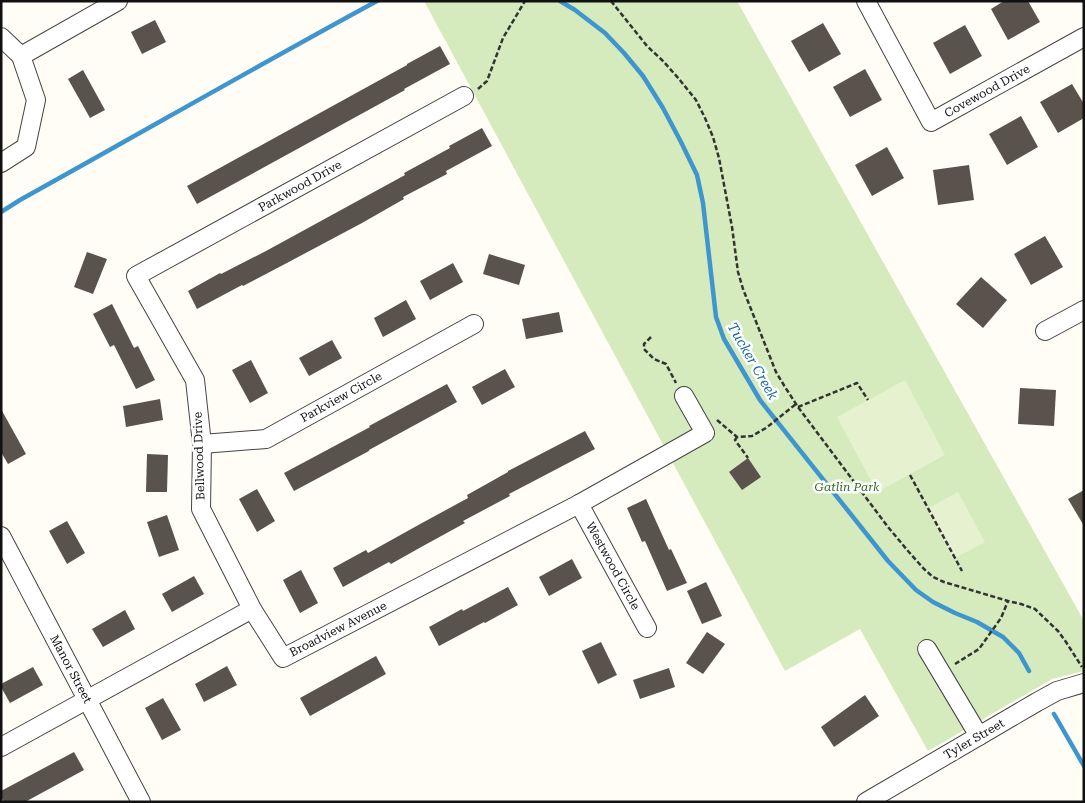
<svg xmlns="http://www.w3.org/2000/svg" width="1085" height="803" font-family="'Roboto Serif',serif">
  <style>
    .green { fill: #d5ebbd }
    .pitch { fill: #e6f2cf }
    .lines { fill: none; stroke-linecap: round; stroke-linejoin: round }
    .stream { stroke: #3f96cf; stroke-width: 4.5 }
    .building { fill: #5a524d }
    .minor-casing { stroke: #444; stroke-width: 20 }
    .path { stroke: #333; stroke-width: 2.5; stroke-dasharray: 5 2.5; stroke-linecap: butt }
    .minor { stroke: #fff; stroke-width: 18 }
    .labels { text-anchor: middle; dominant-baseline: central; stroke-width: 5; stroke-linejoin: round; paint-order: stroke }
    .street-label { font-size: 12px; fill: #111; stroke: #fff }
    .park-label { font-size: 12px; font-style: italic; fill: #2f6b1f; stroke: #fff }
    .water-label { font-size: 14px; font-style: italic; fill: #1768a6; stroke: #fff }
  </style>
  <rect width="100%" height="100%" fill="#fffdf5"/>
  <path class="green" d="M424 1H737L1084 621V671L1052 679 928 751 860 629 785 671Z"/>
  <g class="pitch">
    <path d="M905 380 945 455 877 492 837 417Z"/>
    <path d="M958 492 985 542 953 559 927 509Z"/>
  </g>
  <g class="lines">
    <g class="stream">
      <path d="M560 1 575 10 605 33 624 53 643 76 663 108 681 142 697 175 703 203 716 317 724 339 760 400 888 561 916 590 933 602 955 613 977 622 1003 637 1019 653 1029 671"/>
      <path d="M1 212 20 200C139 134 257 66 377 1"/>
      <path d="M1054 714 1084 766"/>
    </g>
  </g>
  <g class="building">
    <path d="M1004 1H1028L1040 22 1008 40 991 9Z"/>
    <path d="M155 20 166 42 142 54 131 32Z"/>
    <path d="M823 23 841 54 809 72 791 41Z"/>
    <path d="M965 25 982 56 950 74 933 43Z"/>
    <path d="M440 46 450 64 404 89 405 90 197 204 187 186 407 65V64Z"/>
    <path d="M865 69 882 100 850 117 833 87Z"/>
    <path d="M83 70 105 110 90 118 68 79Z"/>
    <path d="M1072 84 1084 104V118L1058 133 1040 102Z"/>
    <path d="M1021 116 1038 147 1007 165 989 134Z"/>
    <path d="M482 128 492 146 446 171 447 174 403 197 404 199 362 223 285 264 243 286 242 285 197 309 188 291 220 273 221 274 266 251 405 175 404 173 450 148 449 146Z"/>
    <path d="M887 147 904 178 872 196 855 165Z"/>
    <path d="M969 165 974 200 938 205 933 170Z"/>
    <path d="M1045 236 1063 267 1031 285 1014 254Z"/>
    <path d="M87 252 107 259 93 294 74 287Z"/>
    <path d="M489 254 525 265 519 285 483 274Z"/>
    <path d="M453 263 463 282 430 300 420 281Z"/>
    <path d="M981 277 1007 300 983 328 956 304Z"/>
    <path d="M406 300 416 319 383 337 374 318Z"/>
    <path d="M112 304 134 348 138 346 155 380 136 389 114 345 110 347 93 314Z"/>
    <path d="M559 312 563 332 526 339 522 319Z"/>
    <path d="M332 340 342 358 309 376 299 358Z"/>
    <path d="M251 360 268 393 250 403 232 370Z"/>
    <path d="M505 369 515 387 482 405 472 387Z"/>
    <path d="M447 384 457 402 369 450V451L294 491 284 473 370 427 369 426Z"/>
    <path d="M1020 388 1056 390 1054 426 1018 424Z"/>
    <path d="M160 399 163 420 126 427 123 406Z"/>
    <path d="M1 409 26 454 8 464 1 452Z"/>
    <path d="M585 431 595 449 509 494 510 496 463 521 465 523 423 546 391 564 389 562 343 587 333 568 366 550 368 553 422 523 468 498 467 495 508 472V471Z"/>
    <path d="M147 454 168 455 167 492H146Z"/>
    <path d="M748 458 761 477 742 490 729 472Z"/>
    <path d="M257 489 275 521 257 532 239 499Z"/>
    <path d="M1084 490V526L1068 499Z"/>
    <path d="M646 499 669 550 671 549 687 583 667 591 645 541 642 542 627 508Z"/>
    <path d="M167 515 179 550 159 557 147 522Z"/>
    <path d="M67 521 85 553 67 564 49 531Z"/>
    <path d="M572 559 582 578 549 596 539 577Z"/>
    <path d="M301 570 318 603 300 613 283 580Z"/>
    <path d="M194 576 204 594 172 612 162 594Z"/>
    <path d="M706 582 722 616 702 624 687 591Z"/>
    <path d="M508 587 518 605 485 623 484 622 439 646 429 627 462 609 463 611Z"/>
    <path d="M125 610 135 629 103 647 92 629Z"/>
    <path d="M707 632 725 644 703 674 686 663Z"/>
    <path d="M601 642 617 675 598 684 582 651Z"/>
    <path d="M376 656 386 674 310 716 300 698Z"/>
    <path d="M227 666 237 685 204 702 195 684Z"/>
    <path d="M33 667 43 685 10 703 1 687V684Z"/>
    <path d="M669 668 675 687 640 699 633 680Z"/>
    <path d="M865 695 879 716 834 747 821 727Z"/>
    <path d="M163 698 181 730 162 740 145 708Z"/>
    <path d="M74 752 84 770 25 802H4L1 797V791Z"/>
  </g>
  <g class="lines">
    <g class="minor-casing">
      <g id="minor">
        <path d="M866 1 931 122 1084 37"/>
        <path d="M1 37 21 56 36 100 26 147 1 163"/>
        <path d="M21 56 118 1"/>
        <path d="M464 96 136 276 195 380 202 444 201 509 252 609 283 658 579 504 705 433 684 396"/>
        <path d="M1045 331 1084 310"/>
        <path d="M202 444 266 439 474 324"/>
        <path d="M579 504 647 628"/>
        <path d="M1 536 141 802"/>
        <path d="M927 649 979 736"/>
        <path d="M1 747 252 609"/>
        <path d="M866 802 1037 702 1057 691 1084 683"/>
      </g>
    </g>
    <g class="path">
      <path d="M611 1 647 46 663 61 679 79 696 100 705 118 713 137 719 158 732 227 738 272 743 289 776 372 785 387 798 407 888 527 908 551 924 569 933 577 944 582 1008 601 1021 604 1035 609 1058 631 1066 642 1082 667"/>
      <path d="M478 89 487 81 503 38 525 1"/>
      <path d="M651 337 644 344V349L654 359 666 364 676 383"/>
      <path d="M798 407 857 383 868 400"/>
      <path d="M717 420 737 437 752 436 766 428 796 404"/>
      <path d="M737 437 735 440 748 458"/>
      <path d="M910 475 962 571"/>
      <path d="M955 664 979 649 1001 618 1008 601"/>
    </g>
    <use href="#minor" class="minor"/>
  </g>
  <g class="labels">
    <g class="street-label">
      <text transform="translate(987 91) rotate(-29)">Covewood Drive</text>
      <text transform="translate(300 186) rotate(-29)">Parkwood Drive</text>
      <text transform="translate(341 397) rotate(-29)">Parkview Circle</text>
      <text transform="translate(199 456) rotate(-92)">Bellwood Drive</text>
      <text transform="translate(613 566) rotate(61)">Westwood Circle</text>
      <text transform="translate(338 629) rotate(-27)">Broadview Avenue</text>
      <text transform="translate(71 669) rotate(62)">Manor Street</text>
      <text transform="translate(974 739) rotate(-30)">Tyler Street</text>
    </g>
    <g class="park-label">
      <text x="847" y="487">Gatlin Park</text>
    </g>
    <g class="water-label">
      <text transform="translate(753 361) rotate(60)">Tucker Creek</text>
    </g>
  </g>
  <rect width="1085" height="803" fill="none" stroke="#111111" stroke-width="5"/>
</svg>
